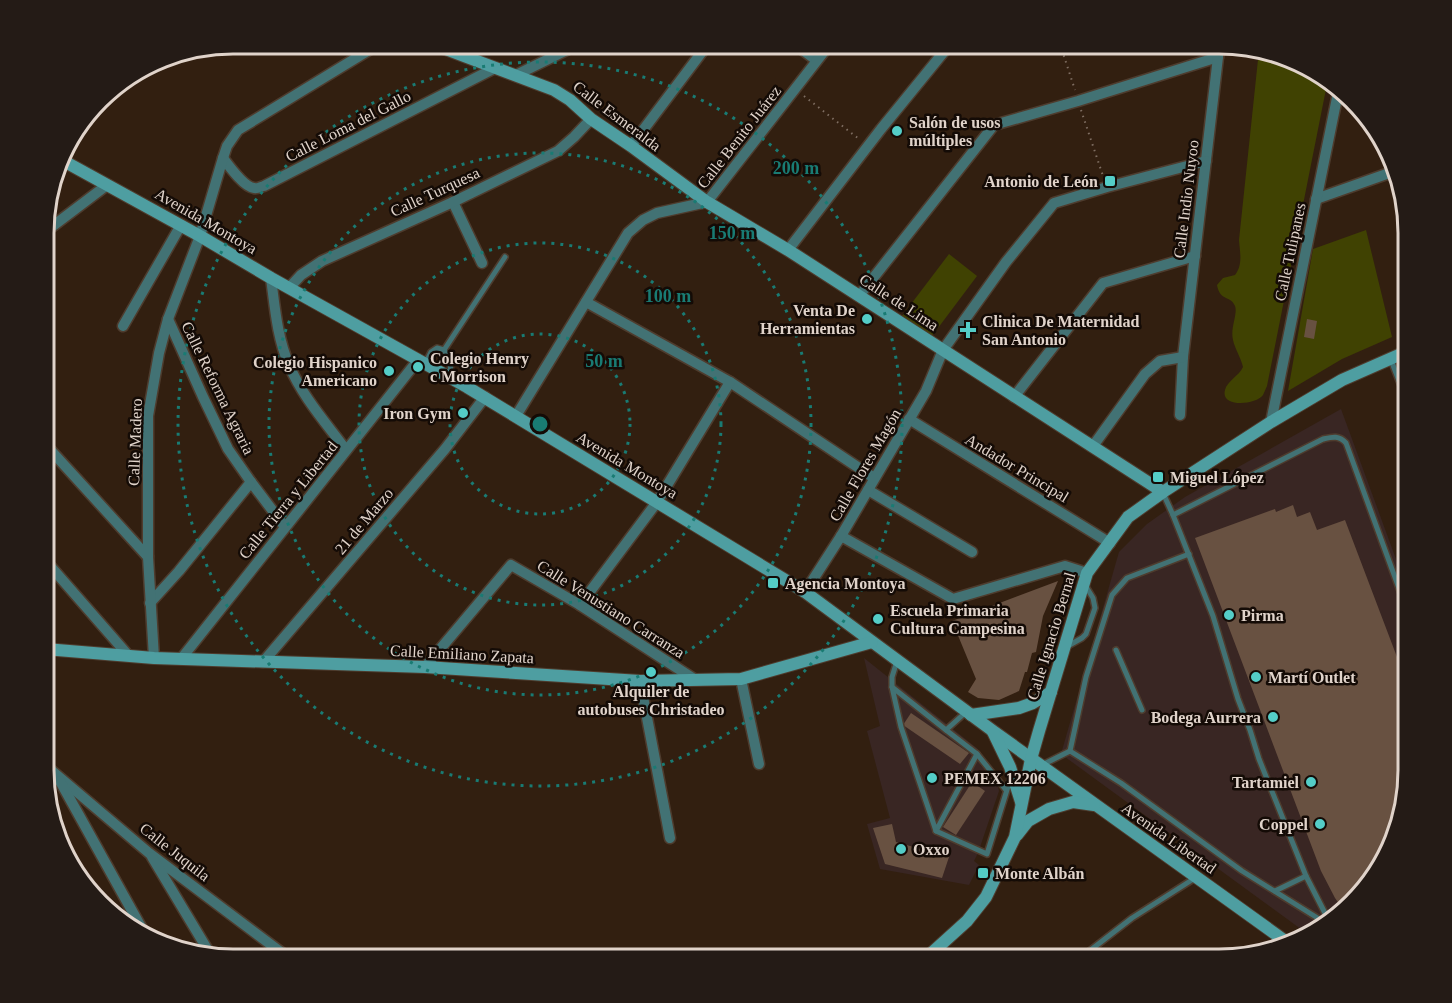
<svg xmlns="http://www.w3.org/2000/svg" width="1452" height="1003" font-family="Georgia,serif">
  <style>
    .commercial { fill: #392623 }
    .green { fill: #404202 }
    .building { fill: #685141 }
    .lines { fill: none; stroke-linecap: round; stroke-linejoin: round }
    .lane-casing { stroke: #4e3c2e; stroke-width: 8 }
    .street-casing { stroke: #4e3c2e; stroke-width: 13 }
    .secondary-casing { stroke: #4e3c2e; stroke-width: 14 }
    .path { stroke: #7f6e62; stroke-width: 2; stroke-dasharray: 1.5 4.5; stroke-linecap: butt }
    .lane { stroke: #427274; stroke-width: 5 }
    .street { stroke: #427274; stroke-width: 10 }
    .secondary { stroke: #4e9ea1; stroke-width: 12 }
    .ring { fill: none; stroke: #197b73; stroke-width: 3; stroke-dasharray: 3 6 }
    .poi-dot { fill: #54cdc7; stroke: #140b06; stroke-width: 2 }
    .labels { text-anchor: middle; dominant-baseline: central; stroke-width: 5; stroke-linejoin: round; paint-order: stroke }
    .street-label { font-size: 16px; fill: #e0d3ca; stroke: #140b06 }
    .poi-label { font-size: 16px; font-weight: bold; fill: #e0d3ca; stroke: #140b06; text-anchor: start }
    .rim { fill: none; stroke: #e0d3ca; stroke-width: 3 }
    .centre { fill: #197b73; stroke: #140b06; stroke-width: 3 }
    .ring-label { font-size: 18px; text-anchor: middle; font-weight: bold; fill: #197b73; stroke: #140b06; stroke-width: 5; stroke-linejoin: round; paint-order: stroke }
  </style>
  <rect width="100%" height="100%" fill="#321f10"/>
  <g class="commercial">
    <path d="M1341 409 1408 592V782L1398 831 1370 885 1309 935 1061 754 1119 552 1147 524 1185 497Z"/>
    <path d="M864 658 978 749 981 766 996 777 999 791 978 853 974 861 979 865 969 885 880 869 867 824 890 818 867 731 880 726Z"/>
  </g>
  <g class="green">
    <path d="M1259 50 1280 54 1328 79 1267 386C1266 388 1264 393 1263 395 1256 405 1220 408 1225 390 1227 381 1239 376 1243 367 1241 358 1235 349 1233 340 1230 328 1238 314 1235 306 1231 295 1220 302 1217 285L1223 278 1235 275C1243 265 1240 253 1239 240Z"/>
    <path d="M1366 230 1392 337 1342 359 1288 391 1313 249Z"/>
    <path d="M949 254 977 276 932 336 902 316Z"/>
  </g>
  <g class="building">
    <path d="M1307 319 1317 321 1314 339 1304 337Z"/>
    <path d="M1293 505 1297 517 1310 512 1317 530 1345 520 1408 686V690L1402 693 1408 708V782L1398 831 1370 885 1342 908 1335 898 1321 871 1195 538 1275 509 1276 512Z"/>
    <path d="M1058 581 1043 616 1036 652 1032 653 1027 672H1025L1019 691 999 700 978 698 968 692 976 679 952 621Z"/>
    <path d="M911 713 969 753 960 764 903 725Z"/>
    <path d="M972 782 985 791 956 835 943 827Z"/>
    <path d="M892 824 896 842 949 857 942 878 885 864 873 828Z"/>
  </g>
  <g class="lines">
    <g class="lane-casing">
      <g id="lane">
        <path d="M444 350 505 257"/>
        <path d="M1391 360 1408 404"/>
        <path d="M426 362 431 352 437 348 444 350 450 360 451 376"/>
        <path d="M1163 493 1173 515 1213 616 1238 699 1250 730 1259 759 1306 876 1328 919"/>
        <path d="M1173 515 1323 439C1332 437 1339 435 1346 443L1408 613"/>
        <path d="M1066 647 1082 638 1086 634 1095 608 1093 598 1085 585"/>
        <path d="M1116 650 1142 710"/>
        <path d="M897 661 892 677V687L901 727 936 831 977 754 946 730 966 712"/>
        <path d="M892 687 946 730"/>
        <path d="M1070 751 1086 677 1112 595 1127 578 1189 554"/>
        <path d="M977 754 1006 790"/>
        <path d="M1042 765 1070 751 1121 783 1242 871 1324 922"/>
        <path d="M936 831 987 854 1011 777"/>
        <path d="M1275 891 1306 876"/>
        <path d="M1079 959 1132 918 1195 878"/>
      </g>
    </g>
    <g class="street-casing">
      <g id="street">
        <path d="M795 44 816 60"/>
        <path d="M147 66 172 56"/>
        <path d="M516 75 579 44"/>
        <path d="M631 146 708 44"/>
        <path d="M223 158C229 166 244 187 254 188 257 189 260 187 264 186L495 68"/>
        <path d="M1316 199 1395 171"/>
        <path d="M453 202 482 263"/>
        <path d="M45 232 107 185"/>
        <path d="M788 250 881 129 947 48 962 44"/>
        <path d="M271 278C275 308 277 337 289 365 302 396 326 423 346 450"/>
        <path d="M289 288 301 275 322 261 453 202 558 151 574 137 591 119"/>
        <path d="M859 296 994 125 1078 101 1218 57"/>
        <path d="M586 302 730 382 874 478"/>
        <path d="M168 319 203 397 228 449 251 482 285 527"/>
        <path d="M123 326 181 225"/>
        <path d="M1014 397 1103 283 1195 256"/>
        <path d="M1180 415 1183 357 1218 57V44"/>
        <path d="M516 416 628 233 643 220 657 213 707 202 830 44"/>
        <path d="M909 419 1110 543"/>
        <path d="M1271 422 1339 88"/>
        <path d="M45 444 148 557"/>
        <path d="M1093 446 1145 374 1160 361 1183 357"/>
        <path d="M868 490 972 552"/>
        <path d="M841 536 953 599 1065 566 1087 573"/>
        <path d="M45 560 128 655"/>
        <path d="M805 592 841 536 926 391 943 350 1006 262 1054 203 1107 187 1206 161"/>
        <path d="M150 603 179 571 251 482"/>
        <path d="M580 605 657 502 730 382"/>
        <path d="M154 658 148 557V416L159 353 168 319 200 236 223 158 227 146 238 130 379 44"/>
        <path d="M181 659 418 360"/>
        <path d="M263 662 445 449 485 397"/>
        <path d="M425 667 511 565 580 605 694 679"/>
        <path d="M741 679 759 764"/>
        <path d="M640 681 670 838"/>
        <path d="M45 765 149 853 290 959"/>
        <path d="M60 781 146 936"/>
        <path d="M152 857 212 957"/>
      </g>
    </g>
    <g class="secondary-casing">
      <g id="secondary">
        <path d="M432 44 554 90 570 100 591 119 631 146 707 202 788 250 1163 492"/>
        <path d="M60 159 200 236 271 278 467 387 805 592 993 731 1288 943"/>
        <path d="M45 649 154 658 425 667 640 681 741 679 872 642"/>
        <path d="M971 715 1019 708 1033 703 1051 692"/>
        <path d="M993 732 1010 767 1021 802"/>
        <path d="M1017 835 1028 821 1049 809 1073 802 1094 805"/>
        <path d="M925 959 967 921 986 897 1015 837 1031 759 1039 731 1087 573 1128 517 1163 492 1271 422 1342 380 1408 351"/>
      </g>
    </g>
    <g class="path">
      <path d="M1060 44 1075 90"/>
      <path d="M804 96 859 139"/>
      <path d="M1081 110 1103 176"/>
    </g>
    <use href="#lane" class="lane"/>
    <use href="#street" class="street"/>
    <use href="#secondary" class="secondary"/>
  </g>
  <g class="ring">
    <circle cx="540" cy="424" r="90"/>
    <circle cx="540" cy="424" r="181"/>
    <circle cx="540" cy="424" r="271"/>
    <circle cx="540" cy="424" r="362"/>
  </g>
  <g class="poi-dot">
    <circle cx="897" cy="131" r="6"/>
    <rect x="1104" y="175" width="12" height="12" rx="3"/>
    <circle cx="867" cy="319" r="6"/>
    <path d="M965 321h6v6h6v6h-6v6h-6v-6h-6v-6h6z"/>
    <circle cx="418" cy="367" r="6"/>
    <circle cx="389" cy="371" r="6"/>
    <circle cx="463" cy="413" r="6"/>
    <rect x="1152" y="471" width="12" height="12" rx="3"/>
    <rect x="767" y="577" width="12" height="12" rx="3"/>
    <circle cx="1229" cy="615" r="6"/>
    <circle cx="878" cy="619" r="6"/>
    <circle cx="651" cy="672" r="6"/>
    <circle cx="1256" cy="677" r="6"/>
    <circle cx="1273" cy="717" r="6"/>
    <circle cx="932" cy="778" r="6"/>
    <circle cx="1311" cy="782" r="6"/>
    <circle cx="1320" cy="824" r="6"/>
    <circle cx="901" cy="849" r="6"/>
    <rect x="977" y="867" width="12" height="12" rx="3"/>
  </g>
  <g class="labels">
    <g class="street-label">
      <text transform="translate(617 116) rotate(37)">Calle Esmeralda</text>
      <text transform="translate(348 126) rotate(-27)">Calle Loma del Gallo</text>
      <text transform="translate(739 137) rotate(-52)">Calle Benito Juárez</text>
      <text transform="translate(435 192) rotate(-25)">Calle Turquesa</text>
      <text transform="translate(1186 199) rotate(-83)">Calle Indio Nuyoo</text>
      <text transform="translate(206 221) rotate(30)">Avenida Montoya</text>
      <text transform="translate(1290 252) rotate(-78)">Calle Tulipanes</text>
      <text transform="translate(899 302) rotate(33)">Calle de Lima</text>
      <text transform="translate(218 388) rotate(64)">Calle Reforma Agraria</text>
      <text transform="translate(135 442) rotate(-88)">Calle Madero</text>
      <text transform="translate(627 465) rotate(31)">Avenida Montoya</text>
      <text transform="translate(865 465) rotate(-60)">Calle Flores Magón</text>
      <text transform="translate(1017 468) rotate(31)">Andador Principal</text>
      <text transform="translate(288 500) rotate(-51)">Calle Tierra y Libertad</text>
      <text transform="translate(364 521) rotate(-50)">21 de Marzo</text>
      <text transform="translate(611 609) rotate(32)">Calle Venustiano Carranza</text>
      <text transform="translate(1051 636) rotate(-73)">Calle Ignacio Bernal</text>
      <text transform="translate(462 654) rotate(3)">Calle Emiliano Zapata</text>
      <text transform="translate(1169 838) rotate(35)">Avenida Libertad</text>
      <text transform="translate(175 852) rotate(38)">Calle Juquila</text>
    </g>
    <g class="poi-label">
      <text x="909" y="122">Salón de usos<tspan x="909" dy="18">múltiples</tspan></text>
      <text x="1098" y="181" text-anchor="end">Antonio de León</text>
      <text x="855" y="310" text-anchor="end">Venta De<tspan x="855" dy="18">Herramientas</tspan></text>
      <text x="982" y="321">Clinica De Maternidad<tspan x="982" dy="18">San Antonio</tspan></text>
      <text x="430" y="358">Colegio Henry<tspan x="430" dy="18">c Morrison</tspan></text>
      <text x="377" y="362" text-anchor="end">Colegio Hispanico<tspan x="377" dy="18">Americano</tspan></text>
      <text x="451" y="413" text-anchor="end">Iron Gym</text>
      <text x="1170" y="477">Miguel López</text>
      <text x="785" y="583">Agencia Montoya</text>
      <text x="890" y="610">Escuela Primaria<tspan x="890" dy="18">Cultura Campesina</tspan></text>
      <text x="1241" y="615">Pirma</text>
      <text x="1268" y="677">Martí Outlet</text>
      <text x="651" y="691" text-anchor="middle">Alquiler de<tspan x="651" dy="18">autobuses Christadeo</tspan></text>
      <text x="1261" y="717" text-anchor="end">Bodega Aurrera</text>
      <text x="944" y="778">PEMEX 12206</text>
      <text x="1299" y="782" text-anchor="end">Tartamiel</text>
      <text x="1308" y="824" text-anchor="end">Coppel</text>
      <text x="913" y="849">Oxxo</text>
      <text x="995" y="873">Monte Albán</text>
    </g>
  </g>
  <path d="M0 0H1452V1003H0ZM233 54H1219A179 179 0 0 1 1398 233V770A179 179 0 0 1 1219 949H233A179 179 0 0 1 54 770V233A179 179 0 0 1 233 54Z" fill="#241b16" fill-rule="evenodd"/>
  <path class="rim" d="M233 54H1219A179 179 0 0 1 1398 233V770A179 179 0 0 1 1219 949H233A179 179 0 0 1 54 770V233A179 179 0 0 1 233 54Z"/>
  <circle cx="540" cy="424" r="9" class="centre"/>
  <g class="ring-label">
    <text x="796" y="174">200 m</text>
    <text x="732" y="239">150 m</text>
    <text x="668" y="302">100 m</text>
    <text x="604" y="367">50 m</text>
  </g>
</svg>
